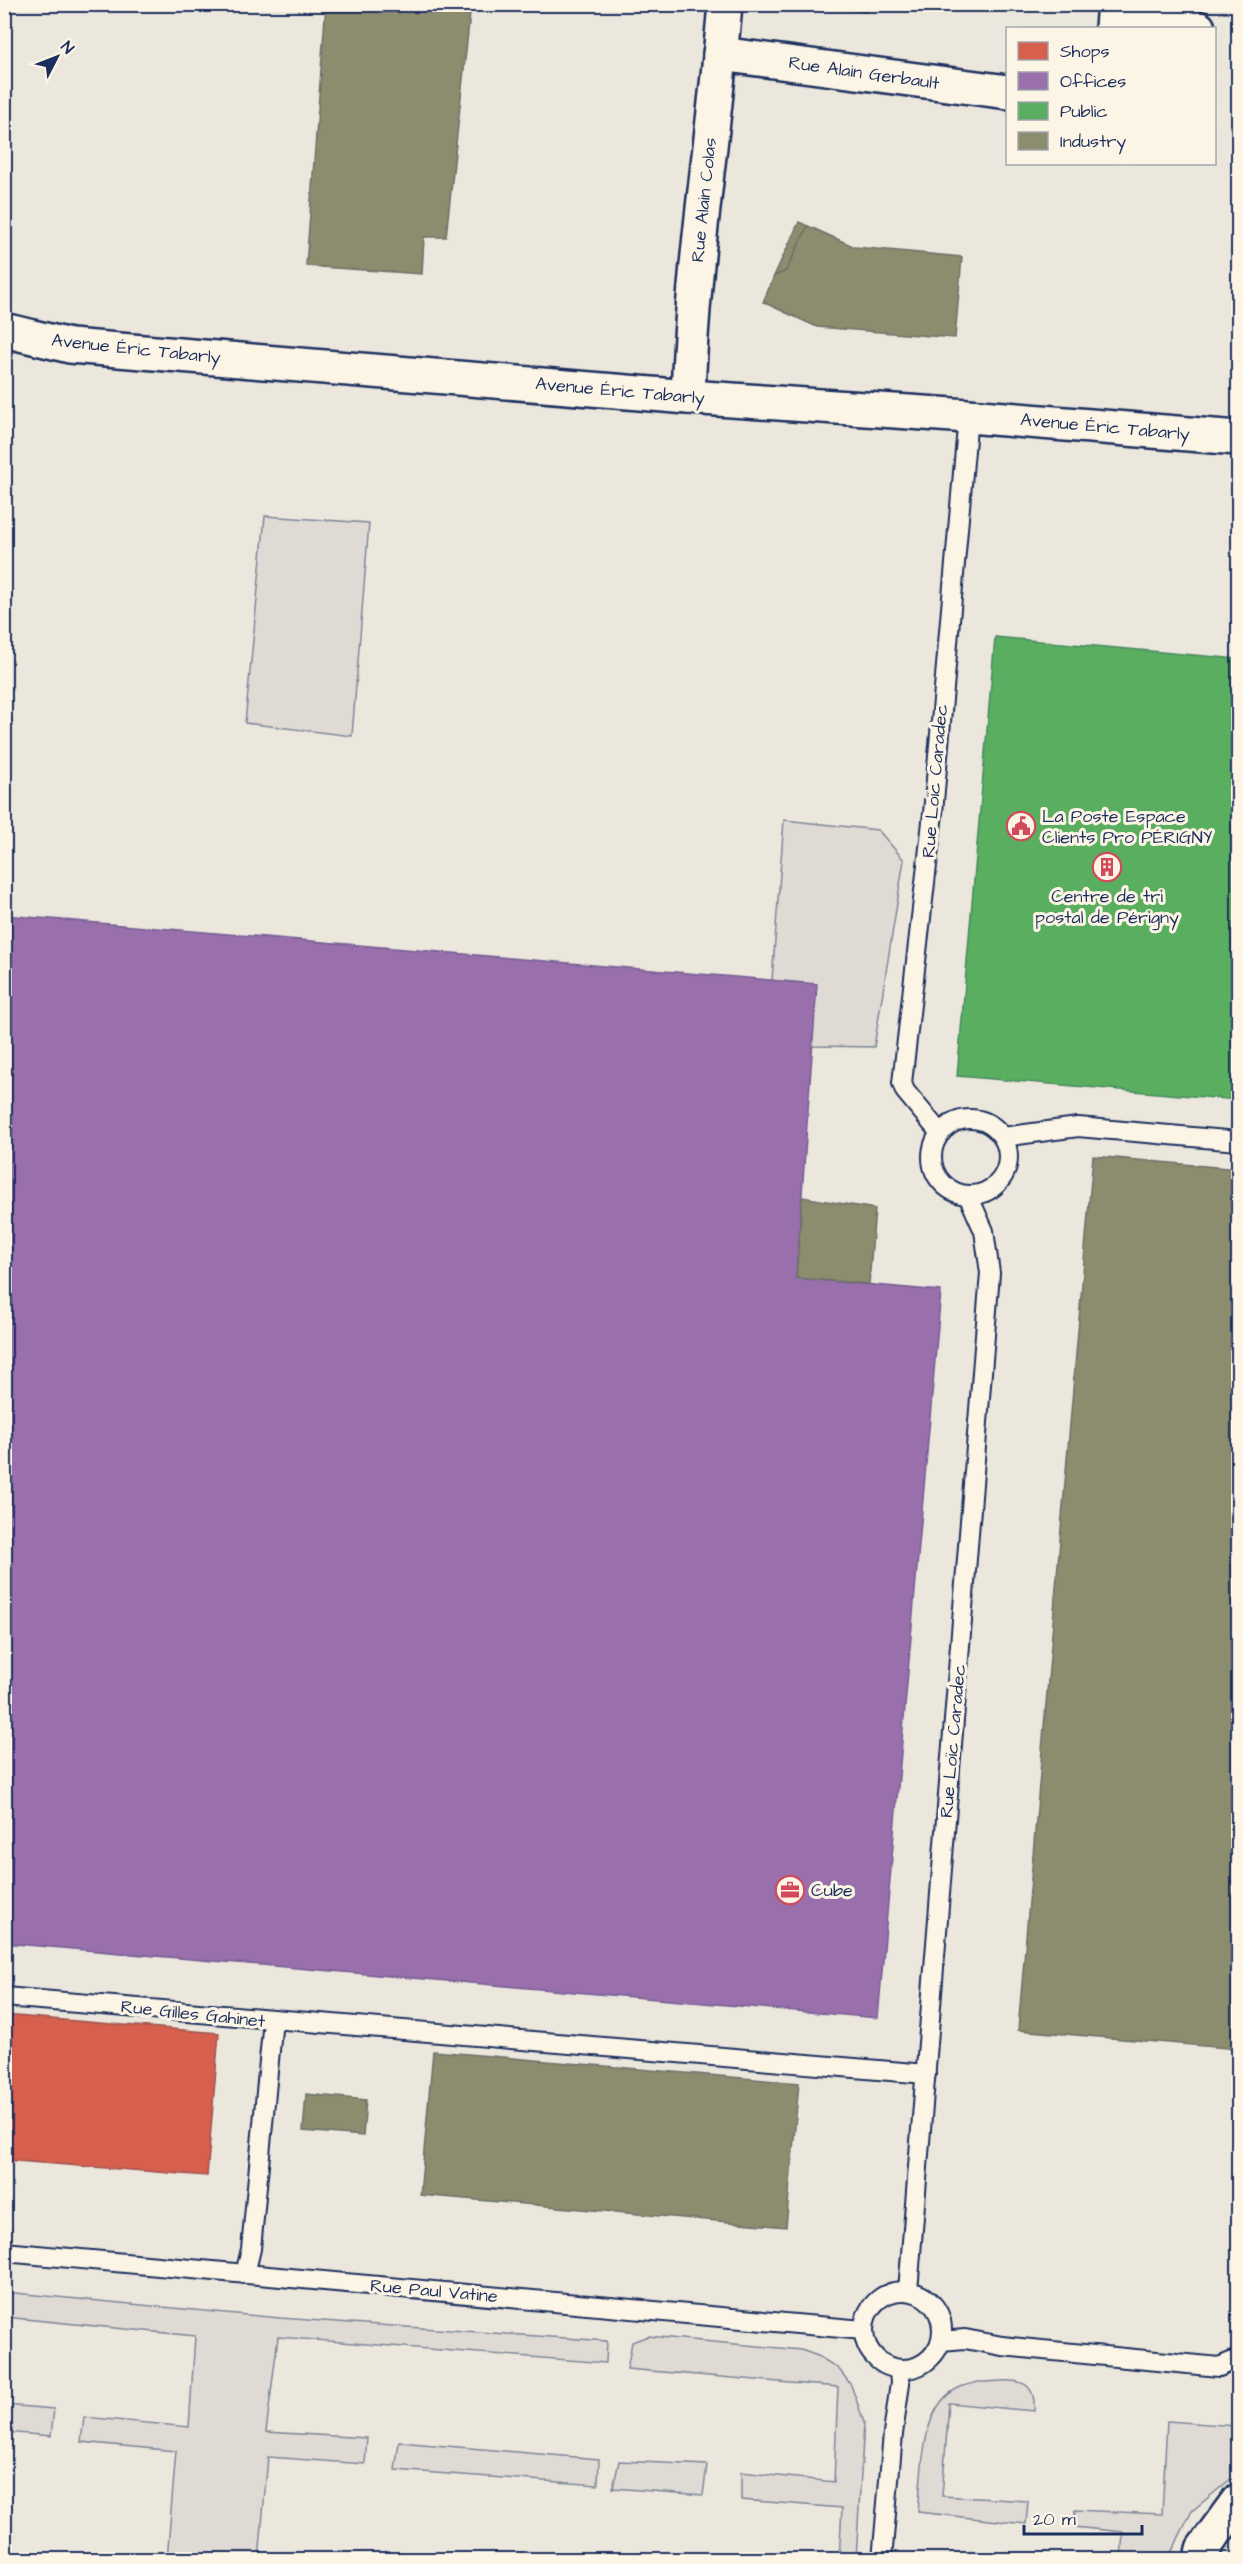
<svg xmlns="http://www.w3.org/2000/svg" width="1243" height="2564" font-family="'Architects Daughter',sans-serif">
  <style>
    .built { fill: #ece7dc; fill-rule: evenodd }
    .green { fill: #dfdbd4; stroke: #7d8599; stroke-width: 1.5 }
    .shops { fill: #d6604d; stroke: #9e5152; stroke-width: 1.5 }
    .offices { fill: #9970ab; stroke: #735c94; stroke-width: 1.5 }
    .public { fill: #5aae61; stroke: #478860; stroke-width: 1.5 }
    .industry { fill: #8c8c6e; stroke: #6a7069; stroke-width: 1.5 }
    .lines { fill: none; stroke-linecap: round; stroke-linejoin: round }
    .service-casing { stroke: #1b2f5e; stroke-width: 22 }
    .minor-casing { stroke: #1b2f5e; stroke-width: 38 }
    .service { stroke: #fcf5e5; stroke-width: 18 }
    .minor { stroke: #fcf5e5; stroke-width: 33 }
    .labels { text-anchor: middle; dominant-baseline: central; stroke-width: 6; stroke-linejoin: round; paint-order: stroke }
    .street-label { font-size: 18px; fill: #1b2f5e; stroke: #fcf5e5 }
    .poi-label { font-size: 18px; fill: #1b2f5e; stroke: #fcf5e5; text-anchor: start }
  </style>
  <rect width="100%" height="100%" fill="#fcf5e5"/>
  <filter id="ink" filterUnits="userSpaceOnUse"><feTurbulence type="fractalNoise" baseFrequency=".0167" numOctaves="2"/><feDisplacementMap in="SourceGraphic" scale="12" xChannelSelector="R" yChannelSelector="G"/><feConvolveMatrix kernelMatrix="1 2 1 2 8 2 1 2 1" color-interpolation-filters="sRGB"/></filter>
  <g filter="url(#ink)">
    <path class="built" d="M5 5H1238V2559H5ZM1008 28H1214V164H1008Z"/>
    <g class="green">
      <path d="M265 516 369 523 352 736 245 723Z"/>
      <path d="M784 820 878 830 904 860 874 1047 812 1046 772 980Z"/>
      <path d="M4 2292 280 2318 607 2341 606 2363 278 2337 266 2432 367 2438 365 2464 268 2457 259 2559H167L176 2451 81 2442 84 2417 189 2427 195 2336 5 2317Z"/>
      <path d="M648 2336 801 2350 818 2356 838 2368 851 2385 864 2422 856 2559H839L842 2508 741 2500V2472L834 2482 838 2387 627 2369 632 2342Z"/>
      <path d="M979 2382C1007 2382 1037 2372 1034 2411L949 2403 942 2496 1028 2501 1026 2524 918 2512C922 2477 920 2411 953 2391 960 2386 970 2384 979 2382Z"/>
      <path d="M1238 2393V2473L1192 2511 1168 2559H1121L1123 2532 1074 2527 1075 2510 1162 2514 1167 2421 1236 2426Z"/>
      <path d="M5 2405 54 2409 51 2436 5 2432Z"/>
      <path d="M399 2442 599 2459 598 2485 395 2470Z"/>
      <path d="M619 2461 707 2465 703 2495 613 2488Z"/>
    </g>
    <path class="shops" d="M4 2015 219 2033 207 2176 4 2160Z"/>
    <path class="offices" d="M4 915 817 984 796 1278 941 1291 878 2018 4 1943Z"/>
    <path class="public" d="M995 637 1238 659V1100L957 1076Z"/>
    <g class="industry">
      <path d="M326 4H471L446 237H424L422 274 306 266Z"/>
      <path d="M800 4H867L866 12Z"/>
      <path d="M799 222 808 226 786 271 774 276Z"/>
      <path d="M808 226 855 247 962 257 955 338 817 327 763 302 774 276 786 271Z"/>
      <path d="M1093 1156 1238 1169V2049L1018 2030Z"/>
      <path d="M802 1197 875 1209 869 1284 796 1278Z"/>
      <path d="M433 2051 799 2083 786 2227 420 2195Z"/>
      <path d="M306 2094 366 2100 363 2136 303 2131Z"/>
    </g>
    <g class="lines">
      <g class="service-casing">
        <g id="service">
          <circle cx="970" cy="1157" r="38"/>
          <path d="M939 1132 905 1091 902 1083 933 813 968 416"/>
          <path d="M1003 1137 1078 1127 1238 1141"/>
          <path d="M4 1997 273 2019 251 2249 245 2274"/>
          <path d="M273 2019 926 2074"/>
          <path d="M4 2252 863 2330"/>
          <circle cx="903" cy="2330" r="39"/>
          <path d="M908 2291 990 1273 984 1231 968 1195"/>
          <path d="M941 2341 965 2339 1002 2346 1219 2367 1238 2359"/>
          <path d="M882 2560 893 2434 900 2383 899 2370"/>
        </g>
      </g>
      <g class="minor-casing">
        <g id="minor">
          <path d="M1112 28 1113 15 1198 28"/>
          <path d="M720 54 1008 92"/>
          <path d="M4 330 70 346 688 397 968 416 1238 438"/>
          <path d="M688 397C692 265 714 135 725 4"/>
          <path d="M1201 2560 1203 2549 1238 2501"/>
        </g>
      </g>
      <use href="#service" class="service"/>
      <use href="#minor" class="minor"/>
    </g>
  </g>
  <defs>
    <g id="civic-ring" transform="scale(1.5)"><circle r="9.5" fill="#fcf5e5" stroke="#d1495b" stroke-width="1.5"/><path d="M-.6-6.5H3V-4.5H.6V-3L4-1V1h2V6H-6V1h2V-1L-.6-3ZM-1.2 2.5V6h2.4V2.5Z" fill="#d1495b"/></g>
    <g id="building-ring" transform="scale(1.5)"><circle r="9.5" fill="#fcf5e5" stroke="#d1495b" stroke-width="1.5"/><path d="M-4-6H4V6H1V3H-1V6H-4ZM-2.5-4.3h1.7v1.8h-1.7ZM.8-4.3h1.7v1.8H.8ZM-2.5-1h1.7V.8h-1.7ZM.8-1h1.7V.8H.8Z" fill="#d1495b"/></g>
    <g id="office-ring" transform="scale(1.5)"><circle r="9.5" fill="#fcf5e5" stroke="#d1495b" stroke-width="1.5"/><path d="M-6-3h4V-5.5h4V-3h4V5H-6ZM-1-4.5V-3h2v-1.5ZM-6 0V1H6V0Z" fill="#d1495b"/></g>
  </defs>
  <g fill-rule="evenodd">
    <use href="#civic-ring" x="1021" y="826"/>
    <use href="#building-ring" x="1107" y="867"/>
    <use href="#office-ring" x="790" y="1890"/>
  </g>
  <g class="labels">
    <g class="street-label">
      <text transform="translate(864 73) rotate(8)">Rue Alain Gerbault</text>
      <text transform="translate(704 200) rotate(-84)">Rue Alain Colas</text>
      <text transform="translate(136 349) rotate(6)">Avenue Éric Tabarly</text>
      <text transform="translate(620 391) rotate(5)">Avenue Éric Tabarly</text>
      <text transform="translate(1105 427) rotate(5)">Avenue Éric Tabarly</text>
      <text transform="translate(935 781) rotate(-85)">Rue Loïc Caradec</text>
      <text transform="translate(953 1741) rotate(-85)">Rue Loïc Caradec</text>
      <text transform="translate(193 2014) rotate(6)">Rue Gilles Gahinet</text>
      <text transform="translate(434 2291) rotate(5)">Rue Paul Vatine</text>
    </g>
    <g class="poi-label">
      <text x="1042" y="816">La Poste Espace<tspan x="1042" dy="21">Clients Pro PÉRIGNY</tspan></text>
      <text x="1107" y="896" text-anchor="middle">Centre de tri<tspan x="1107" dy="21">postal de Périgny</tspan></text>
      <text x="811" y="1890">Cube</text>
    </g>
  </g>
  <rect width="1243" height="2564" fill="none" stroke="#fcf5e5" stroke-width="24"/>
  <rect x="12" y="12" width="1219" height="2540" fill="none" stroke="#1b2f5e" stroke-width="2" filter="url(#ink)"/>
  <rect x="1006" y="27" width="210" height="138" fill="#fcf5e5" stroke="#a2a6af" stroke-width="1.5"/>
  <rect x="1018" y="42" width="30" height="18" fill="#d6604d" stroke="#a2a6af" stroke-width="1.5"/>
  <text x="1060" y="57" font-size="18" fill="#1b2f5e">Shops</text>
  <rect x="1018" y="72" width="30" height="18" fill="#9970ab" stroke="#a2a6af" stroke-width="1.5"/>
  <text x="1060" y="87" font-size="18" fill="#1b2f5e">Offices</text>
  <rect x="1018" y="102" width="30" height="18" fill="#5aae61" stroke="#a2a6af" stroke-width="1.5"/>
  <text x="1060" y="117" font-size="18" fill="#1b2f5e">Public</text>
  <rect x="1018" y="132" width="30" height="18" fill="#8c8c6e" stroke="#a2a6af" stroke-width="1.5"/>
  <text x="1060" y="147" font-size="18" fill="#1b2f5e">Industry</text>
  <g transform="translate(57 57) rotate(48)" stroke="#fcf5e5" stroke-width="4.5" paint-order="stroke">
  <path d="M0-4.5L10 22L0 15L-10 22Z" fill="#1b2f5e"/>
  <text y="-9" font-size="16" font-weight="bold" text-anchor="middle" fill="#1b2f5e">N</text>
  </g>
  <path d="M1024 2525v9h118v-9" fill="none" stroke="#1b2f5e" stroke-width="3"/>
  <text x="1033" y="2525" font-size="18" fill="#1b2f5e" stroke="#fcf5e5" stroke-width="4.5" paint-order="stroke">20 m</text>
</svg>
